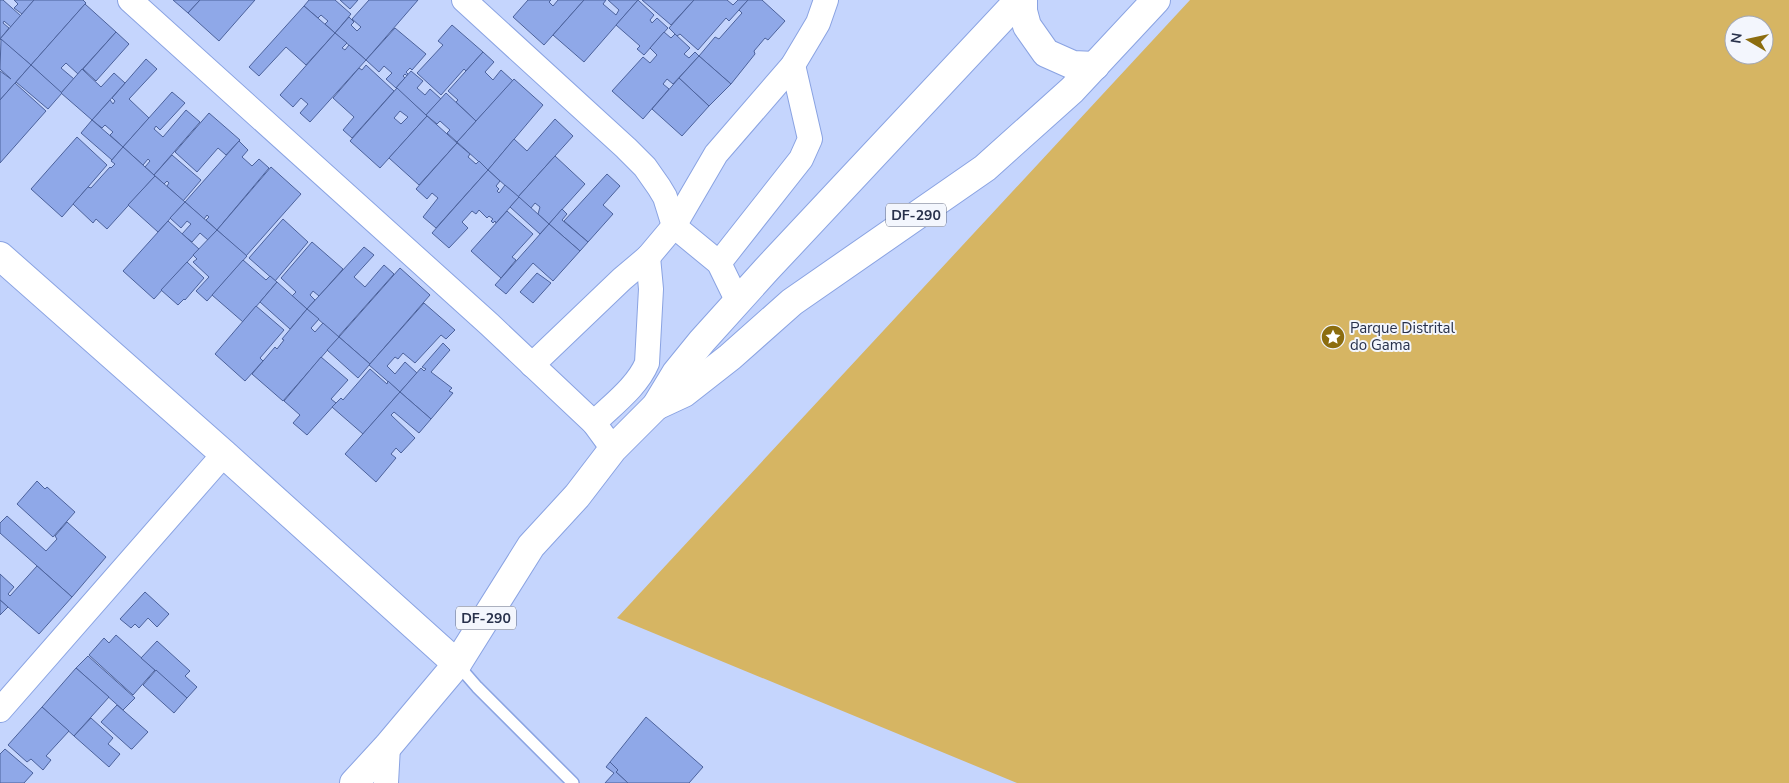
<svg xmlns="http://www.w3.org/2000/svg" width="1789" height="783" font-family="'Nunito Sans',sans-serif">
  <style>
    .green { fill: #d6b563; fill-rule: evenodd }
    .building { fill: #8fa8e8; stroke: #4c629c; fill-rule: evenodd }
    .lines { fill: none; stroke-linecap: round; stroke-linejoin: round }
    .service-casing { stroke: #8aa3e2; stroke-width: 14 }
    .minor-casing { stroke: #8aa3e2; stroke-width: 26 }
    .tertiary-casing { stroke: #8aa3e2; stroke-width: 30 }
    .trunk-casing { stroke: #8aa3e2; stroke-width: 30 }
    .service { stroke: #fff; stroke-width: 11 }
    .minor { stroke: #fff; stroke-width: 24 }
    .tertiary { stroke: #fff; stroke-width: 28 }
    .trunk { stroke: #fff; stroke-width: 28 }
    .labels { text-anchor: middle; dominant-baseline: central; stroke-width: 4; stroke-linejoin: round; paint-order: stroke }
    .shield { fill: #f3f6fd; stroke: #656c80; stroke-width: 1 }
    .shield-label { font-size: 14px; font-weight: bold; fill: #28314b }
    .poi-label { font-size: 15px; fill: #28314b; stroke: #f3f6fd; text-anchor: start }
  </style>
  <rect width="100%" height="100%" fill="#c5d5fd"/>
  <path class="green" d="M1190 0H1789V783H1017L617 618ZM1734 25H1764V55H1734Z"/>
  <g class="building">
    <path d="M0 0H3L21 16 11 27 4 21 3 23 9 28 0 39Z"/>
    <path d="M14 0H34L22 14 14 8 18 4Z"/>
    <path d="M34 0H83L86 3 31 65 0 39Z"/>
    <path d="M173 0H200L188 13Z"/>
    <path d="M200 0H255L219 41 188 13Z"/>
    <path d="M309 0H335L351 14 335 33 325 24 328 21 321 15 318 18 304 6Z"/>
    <path d="M340 0H358L350 9Z"/>
    <path d="M369 0H418L366 60 335 33 349 17 354 22 351 25 357 31 361 27 352 19Z"/>
    <path d="M528 0H551L549 2 553 6 558 0H584L544 45 513 17Z"/>
    <path d="M584 0H606L603 4 616 15 619 10 608 0H638L584 62 553 35Z"/>
    <path d="M638 0 654 15 650 20 652 23 657 18 668 28 644 55 637 49 640 46 616 25Z"/>
    <path d="M642 0H694L671 25Z"/>
    <path d="M694 0H727L733 5 738 0H748L729 21 726 18 698 50 680 34 677 36 669 28Z"/>
    <path d="M748 0H762L785 21 768 40 765 38 754 51 755 54 731 84 699 56 715 37 719 39 742 13 739 10Z"/>
    <path d="M85 4 116 32 78 74 66 63 61 68 74 79 61 93 31 65Z"/>
    <path d="M304 6 335 33 306 65 286 47 259 76 249 67Z"/>
    <path d="M452 25 483 52 466 71 464 69 441 95 417 73 443 45 438 41Z"/>
    <path d="M395 28 426 54 412 70 410 68 406 72 408 74 407 76 405 74 403 76 405 78 396 88 386 79 392 73 384 66 379 72 366 60Z"/>
    <path d="M116 32 129 44 96 81 83 69Z"/>
    <path d="M664 32 671 38 675 34 690 48 684 54 689 58 695 52 699 56 673 84 667 79 663 84 669 89 643 119 612 91 643 57 650 63 657 55 650 48Z"/>
    <path d="M335 33 347 43 342 48 345 50 349 45 366 60 310 122 300 113 308 104 301 98 293 107 280 95Z"/>
    <path d="M1 39 31 65 0 100V71L11 79 0 69Z"/>
    <path d="M483 52 494 62 485 72 493 80 501 70 513 81 476 121 456 102 458 100 448 91Z"/>
    <path d="M699 56 731 84 709 106 679 78Z"/>
    <path d="M146 59 157 69 129 99 149 118 123 147 110 135 113 132 105 125 102 128 92 120 110 100 113 104 115 101 112 98Z"/>
    <path d="M31 65 62 93 48 109 16 82Z"/>
    <path d="M366 65 394 91 352 138 343 130 354 117 333 98 359 68 362 70Z"/>
    <path d="M82 69 101 87 114 73 125 83 92 120 61 93Z"/>
    <path d="M411 71 423 81 417 88 425 95 430 89 441 99 426 115 396 88Z"/>
    <path d="M679 78 709 106 682 136 652 109Z"/>
    <path d="M514 79 543 105 488 170 457 142Z"/>
    <path d="M15 83 46 111 0 163V100Z"/>
    <path d="M397 88 427 116 380 168 350 141ZM400 111 408 117 401 124 394 118Z"/>
    <path d="M172 92 185 103 160 130 156 126 154 129 163 137 186 110 200 122 154 175 145 167 150 161 148 159 143 165 123 147Z"/>
    <path d="M446 93 476 121 457 142 447 133 450 130 440 121 437 124 426 115Z"/>
    <path d="M209 113 240 140 226 155 218 148 197 172 175 152Z"/>
    <path d="M427 116 457 143 419 185 389 158Z"/>
    <path d="M555 119 573 136 518 197 488 170 514 139 527 151Z"/>
    <path d="M92 120 123 147 112 160 81 133Z"/>
    <path d="M77 137 107 165 62 217 31 189Z"/>
    <path d="M239 141 248 150 242 157 252 166 259 159 269 168 217 230 206 220 209 217 207 215 204 219 185 202Z"/>
    <path d="M457 143 470 154 468 157 476 164 479 161 488 170 436 228 423 217 438 198 432 193 427 199 416 189Z"/>
    <path d="M123 147 155 176 107 229 96 219 93 223 73 204 88 187 91 188 110 167 111 168 115 164 111 161Z"/>
    <path d="M172 155 201 180 183 201 167 186 169 183 167 181 164 184 154 175Z"/>
    <path d="M555 156 585 184 549 224 538 214 540 207 535 203 531 208 518 197Z"/>
    <path d="M271 167 301 194 246 256 217 230Z"/>
    <path d="M488 170 500 181 496 186 499 189 497 191 499 193 505 185 519 197 496 223 495 221 493 223 491 221 493 219 489 216 487 218 479 210 476 214 472 211 462 222 468 228 449 248 432 233Z"/>
    <path d="M607 174 620 186 603 205 613 214 588 242 564 221Z"/>
    <path d="M155 176 185 202 158 232 128 205Z"/>
    <path d="M519 197 549 224 540 234 510 207Z"/>
    <path d="M185 202 217 230 208 240 200 233 192 242 182 234 191 224 187 221 181 228 170 218Z"/>
    <path d="M562 209 567 214 562 220 588 242 580 251 549 224Z"/>
    <path d="M507 211 533 234 512 257 516 260 501 278 471 251Z"/>
    <path d="M283 219 308 242 275 281 249 258Z"/>
    <path d="M168 221 199 249 154 299 123 271Z"/>
    <path d="M549 224 580 251 553 281 533 263 506 294 495 285Z"/>
    <path d="M217 230 247 256 207 301 196 291 209 277 193 262 197 259 193 255Z"/>
    <path d="M312 242 343 269 319 296 313 291 310 295 315 300 307 309 292 296 296 292 281 278Z"/>
    <path d="M364 247 374 255 354 277 365 287 384 265 394 274 338 337 307 309Z"/>
    <path d="M243 260 266 280 270 276 277 282 243 322 212 295Z"/>
    <path d="M187 262 204 278 185 300 184 299 178 305 161 290Z"/>
    <path d="M400 268 430 295 370 364 339 337Z"/>
    <path d="M537 273 551 283 533 303 520 292Z"/>
    <path d="M277 282 307 309 290 329 260 302Z"/>
    <path d="M424 303 455 330 446 339 441 335 415 363 403 353 398 359 395 357 387 366 395 374 405 362 417 373 400 392 369 365Z"/>
    <path d="M256 306 284 330 260 358 263 361 245 381 215 354Z"/>
    <path d="M307 309 319 319 311 328 315 332 323 323 339 337 283 401 252 374 275 347 277 349 284 340 282 339Z"/>
    <path d="M339 337 370 364 358 378 327 350Z"/>
    <path d="M443 343 450 350 431 372 452 388 449 391 453 393 431 419 400 392 421 368 424 371 426 369 422 367Z"/>
    <path d="M321 357 348 380 331 399 336 403 307 435 293 423 300 415 284 401Z"/>
    <path d="M370 369 387 384 388 381 400 392 363 434 332 407 341 398 343 400Z"/>
    <path d="M400 392 431 419 419 433 394 412 391 415 415 438 401 453 396 448 391 454 396 458 376 482 345 454Z"/>
    <path d="M37 481 45 489 47 487 75 512 53 537 17 504Z"/>
    <path d="M7 516 46 551 57 539 55 536 67 522 106 557 72 597 0 533V523Z"/>
    <path d="M37 566 72 597 39 634 0 600V574L14 587 8 594 10 596Z"/>
    <path d="M145 592 169 614 157 627 148 618 139 628 135 624 131 628 120 619Z"/>
    <path d="M0 600 8 607 0 615Z"/>
    <path d="M116 635 155 670 133 695 89 655 104 638 109 643Z"/>
    <path d="M157 641 190 671 185 676 197 687 187 698 141 658Z"/>
    <path d="M88 656 135 698 123 710 76 668Z"/>
    <path d="M76 668 109 697 74 736 42 707Z"/>
    <path d="M156 670 187 698 174 713 143 685Z"/>
    <path d="M117 705 148 732 132 749H131L101 722Z"/>
    <path d="M42 707 69 731 46 756 51 760 43 770 31 759 27 762 8 745Z"/>
    <path d="M646 717 703 767 689 783H628L616 772 618 770 610 762Z"/>
    <path d="M91 718 113 738 108 744 120 754 109 767 74 736Z"/>
    <path d="M5 749 33 773 24 783H0V754Z"/>
    <path d="M610 762 618 770 616 772 628 783H605L614 773 606 767Z"/>
  </g>
  <g class="lines">
    <g class="service-casing">
      <path id="service" d="M457 664 477 687 573 783"/>
    </g>
    <g class="minor-casing">
      <g id="minor">
        <path d="M130 0 489 324 594 423 613 449"/>
        <path d="M464 0 626 148 645 167 659 187 665 197 674 226 719 263 738 302"/>
        <path d="M719 263 801 159 810 139 793 65"/>
        <path d="M532 365 622 279 648 257 674 226 716 154 793 65 818 23 826 0"/>
        <path d="M594 423C612 405 637 387 647 363L651 289 648 257"/>
        <path d="M0 710 224 454"/>
        <path d="M386 783 388 746"/>
      </g>
    </g>
    <g class="tertiary-casing">
      <path id="tertiary" d="M0 256 224 454 457 664"/>
    </g>
    <g class="trunk-casing">
      <g id="trunk">
        <path d="M1023 0V11L1027 26 1046 53 1073 65 1095 66"/>
        <path d="M656 406 684 393 730 357 792 302 985 168 1072 90 1156 0"/>
        <path d="M354 783 388 746 457 664 531 546 577 496 613 449 656 406 676 373 702 341 766 270 1019 0"/>
      </g>
    </g>
    <use href="#service" class="service"/>
    <use href="#minor" class="minor"/>
    <use href="#tertiary" class="tertiary"/>
    <use href="#trunk" class="trunk"/>
  </g>
  <defs>
    <g id="sight-disc" transform="scale(1.25)"><circle r="9.5" fill="#8c6d0f" stroke="#f3f6fd"/><path d="M0-6L1.8-2.2L6-1.7L2.9 1.2L3.7 5.4L0 3.3L-3.7 5.4L-2.9 1.2L-6-1.7L-1.8-2.2Z" fill="#fff"/></g>
  </defs>
  <g fill-rule="evenodd">
    <use href="#sight-disc" x="1333" y="337"/>
  </g>
  <g class="labels">
    <g class="shield">
      <rect x="886" y="203.5" width="60" height="23" rx="4"/>
      <rect x="456" y="606.5" width="60" height="23" rx="4"/>
    </g>
    <g class="shield-label">
      <text x="916" y="215">DF-290</text>
      <text x="486" y="618">DF-290</text>
    </g>
    <g class="poi-label">
      <text x="1350" y="328">Parque Distrital<tspan x="1350" dy="17">do Gama</tspan></text>
    </g>
  </g>
  <g transform="translate(1749 40) rotate(279)"><circle r="24" fill="#f3f6fd" stroke="#a2a7b6"/>
  <path d="M0-4L9 19L0 12L-9 19Z" fill="#8c6d0f"/>
  <text y="-8" font-size="14" font-weight="bold" text-anchor="middle" fill="#28314b">N</text>
  </g>
</svg>
